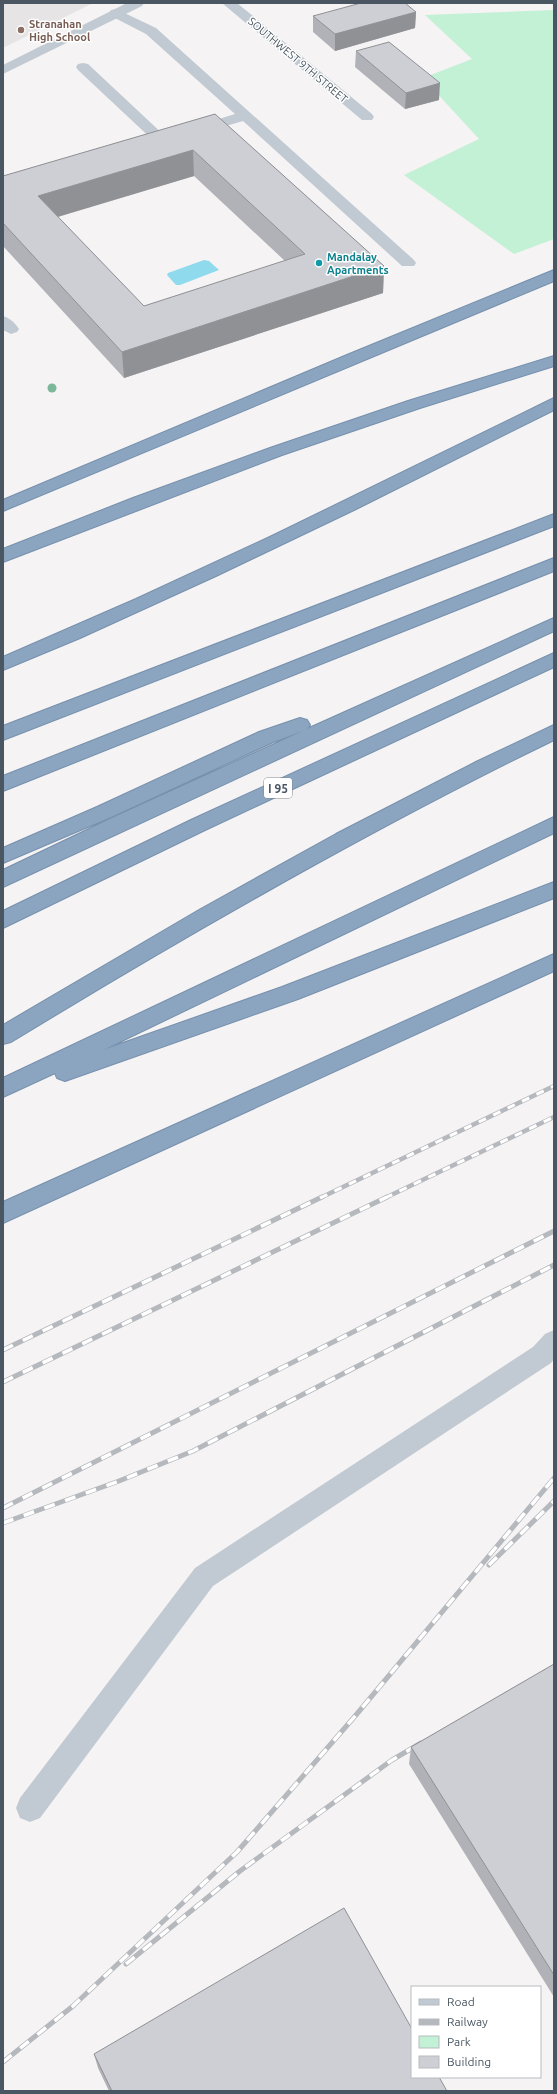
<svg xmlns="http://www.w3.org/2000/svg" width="557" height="2094" font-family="Ubuntu,sans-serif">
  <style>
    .education { fill: #e6e4e5 }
    .green { fill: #c3f1d5 }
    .water { fill: #90daee }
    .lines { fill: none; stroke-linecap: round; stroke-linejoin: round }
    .motorway-casing { stroke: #7690ad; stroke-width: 2 }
    .service { fill: #c1cad2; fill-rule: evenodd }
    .minor { fill: #c1cad2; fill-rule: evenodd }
    .motorway { fill: #8ba5c1; fill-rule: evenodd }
    .rail-far1-casing { stroke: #b5b8bd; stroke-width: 4.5 }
    .rail-casing { stroke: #b5b8bd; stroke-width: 5 }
    .rail-far1 { stroke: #fff; stroke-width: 3; stroke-dasharray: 8; stroke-linecap: butt }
    .rail { stroke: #fff; stroke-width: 3.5; stroke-dasharray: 11; stroke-linecap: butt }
    .tree { fill: #7bb799 }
    .wall { fill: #b0b2b7; fill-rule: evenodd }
    .shaded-wall { fill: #909195 }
    .building { fill: #cdcfd5; stroke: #909195; fill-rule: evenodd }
    .education-dot { fill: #8d6e63; stroke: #fff; stroke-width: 1.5 }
    .culture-dot { fill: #0f9aa8; stroke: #fff; stroke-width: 1.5 }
    .labels { text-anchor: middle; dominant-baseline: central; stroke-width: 3; stroke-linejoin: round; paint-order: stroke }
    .far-education-label { font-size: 11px; font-weight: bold; fill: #785e54; stroke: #fff; text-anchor: start }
    .far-street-label { font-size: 11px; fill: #4a5661; stroke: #fff }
    .far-culture-label { font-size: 11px; font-weight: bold; fill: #0d838f; stroke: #fff; text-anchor: start }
    .shield { fill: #fff; stroke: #808990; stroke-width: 1 }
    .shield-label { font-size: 12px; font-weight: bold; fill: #4a5661 }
  </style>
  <rect width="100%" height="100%" fill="#f5f3f3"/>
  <path class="education" d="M3 3H93L3 48Z"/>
  <path class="green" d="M554 10V239L514 254 404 175 479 139 423 78 472 59 425 15Z"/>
  <path class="water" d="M204 260 209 261 219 270 180 285H176L167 275 168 273Z"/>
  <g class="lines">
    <g class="motorway-casing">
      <g id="motorway">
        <path d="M554 270V281L3 511V500L347 355Z"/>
        <path d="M554 356V366L420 408 282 455 3 562V549L133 498 270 448 408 401Z"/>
        <path d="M554 398V410L356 509 218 575 80 638 3 670V657L136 599 274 535Z"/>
        <path d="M554 514V526L3 740V726Z"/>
        <path d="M554 558V571L3 791V776Z"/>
        <path d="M554 618V631L3 887V870L110 819 303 731 273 742 111 817 3 863V848L97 807 259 732 300 718 307 720 310 725 307 729Z"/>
        <path d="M554 653V667L205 830 3 928V911L191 820Z"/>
        <path d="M554 725V740C367 831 188 934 11 1042L3 1044V1025L199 910 336 834 476 762Z"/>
        <path d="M554 817V833L103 1050 282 987 554 882V898L298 999 65 1081 57 1078 55 1073 3 1097V1078Z"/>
        <path d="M554 954V971L3 1223V1202Z"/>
      </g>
    </g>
    <g class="service">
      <path d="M116 9 156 28 414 260 416 263 414 266H402L243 121 195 135 190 134 188 131 190 128 235 114 146 34 111 16 109 13 111 10Z"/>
      <path d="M83 63 88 64 167 138 169 141 167 144H157L78 70 76 67 78 64Z"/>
      <path d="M3 316C10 318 15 323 19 329L17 332 11 334 3 330Z"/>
      <path d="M554 1330V1359L551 1363 213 1586 40 1818 30 1822 20 1818 16 1808 20 1798 195 1568 533 1347 545 1334Z"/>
    </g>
    <g class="minor">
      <path d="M127 3H144L142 6 3 74V65Z"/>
      <path d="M222 3H237L372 114 374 117 372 120H362Z"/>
    </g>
    <use href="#motorway" class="motorway"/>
    <g class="rail-far1-casing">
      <g id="rail-far1">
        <path d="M320 1198 554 1086"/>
        <path d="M385 1198 554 1117"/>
      </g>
    </g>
    <g class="rail-casing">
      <g id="rail">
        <path d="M3 1350 322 1197"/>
        <path d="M3 1382 387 1197"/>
        <path d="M3 1508 554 1231"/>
        <path d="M3 1523 119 1481 193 1451 554 1265"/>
        <path d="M489 1565 554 1501"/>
        <path d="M126 1964 240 1871 392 1760 421 1743"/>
        <path d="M3 2062 73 2006 237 1852 356 1715 554 1478"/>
      </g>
    </g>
    <use href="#rail-far1" class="rail-far1"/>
    <use href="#rail" class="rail"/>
  </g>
  <circle class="tree" cx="52" cy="388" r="4.5"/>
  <g class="wall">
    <path d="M416 12 415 28 335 51 313 32V16Z"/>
    <path d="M356 51 439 100 405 109 355 67Z"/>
    <path d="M215 114 384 266 383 293 124 378 3 246V176ZM194 176 285 261 144 306 58 217Z"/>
    <path d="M554 1664V1997L409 1764 411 1747Z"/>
    <path d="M94 2054 447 2091H109L98 2068Z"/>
  </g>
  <g class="shaded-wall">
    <path d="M416 12 415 28 335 51V34Z"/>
    <path d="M440 83 439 100 405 109 406 93Z"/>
    <path d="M193 150 194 176 40 222 38 196Z"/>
    <path d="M384 266 383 293 124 378 122 352Z"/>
  </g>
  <g class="building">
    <path d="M361 3H405L416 12 335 34 313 16Z"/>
    <path d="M389 42 440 83 406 93 356 51Z"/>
    <path d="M215 114 384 266 122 352 3 223V176ZM193 150 305 254 144 306 38 196Z"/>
    <path d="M554 1664V1975L411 1747Z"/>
    <path d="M344 1908 412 2029V2077H439L447 2091H112L94 2054Z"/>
  </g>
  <circle class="education-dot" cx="21" cy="30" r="4"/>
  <circle class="culture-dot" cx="319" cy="263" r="4"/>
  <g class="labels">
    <g class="far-education-label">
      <text x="29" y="24">Stranahan<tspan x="29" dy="13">High School</tspan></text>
    </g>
    <g class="far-street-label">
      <text transform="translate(298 60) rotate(40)">SOUTHWEST 9TH STREET</text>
    </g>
    <g class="far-culture-label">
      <text x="327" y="257">Mandalay<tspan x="327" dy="13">Apartments</tspan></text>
    </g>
    <rect class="shield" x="264" y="778" width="28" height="20" rx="3"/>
    <g class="shield-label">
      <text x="278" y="788">I 95</text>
    </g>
  </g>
  <rect width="557" height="2094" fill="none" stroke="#4a5661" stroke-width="8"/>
  <rect x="411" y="1986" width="130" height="92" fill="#ffffff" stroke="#b7bbc0"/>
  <rect x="419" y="1999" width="20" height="6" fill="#c1cad2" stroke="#b7bbc0"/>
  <text x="447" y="2006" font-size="12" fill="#4a5661">Road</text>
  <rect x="419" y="2019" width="20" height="6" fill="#b5b8bd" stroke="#b7bbc0"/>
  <text x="447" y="2026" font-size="12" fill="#4a5661">Railway</text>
  <rect x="419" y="2036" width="20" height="12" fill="#c3f1d5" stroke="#b7bbc0"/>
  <text x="447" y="2046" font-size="12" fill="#4a5661">Park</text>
  <rect x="419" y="2056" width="20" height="12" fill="#cdcfd5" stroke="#b7bbc0"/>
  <text x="447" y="2066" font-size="12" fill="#4a5661">Building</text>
</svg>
